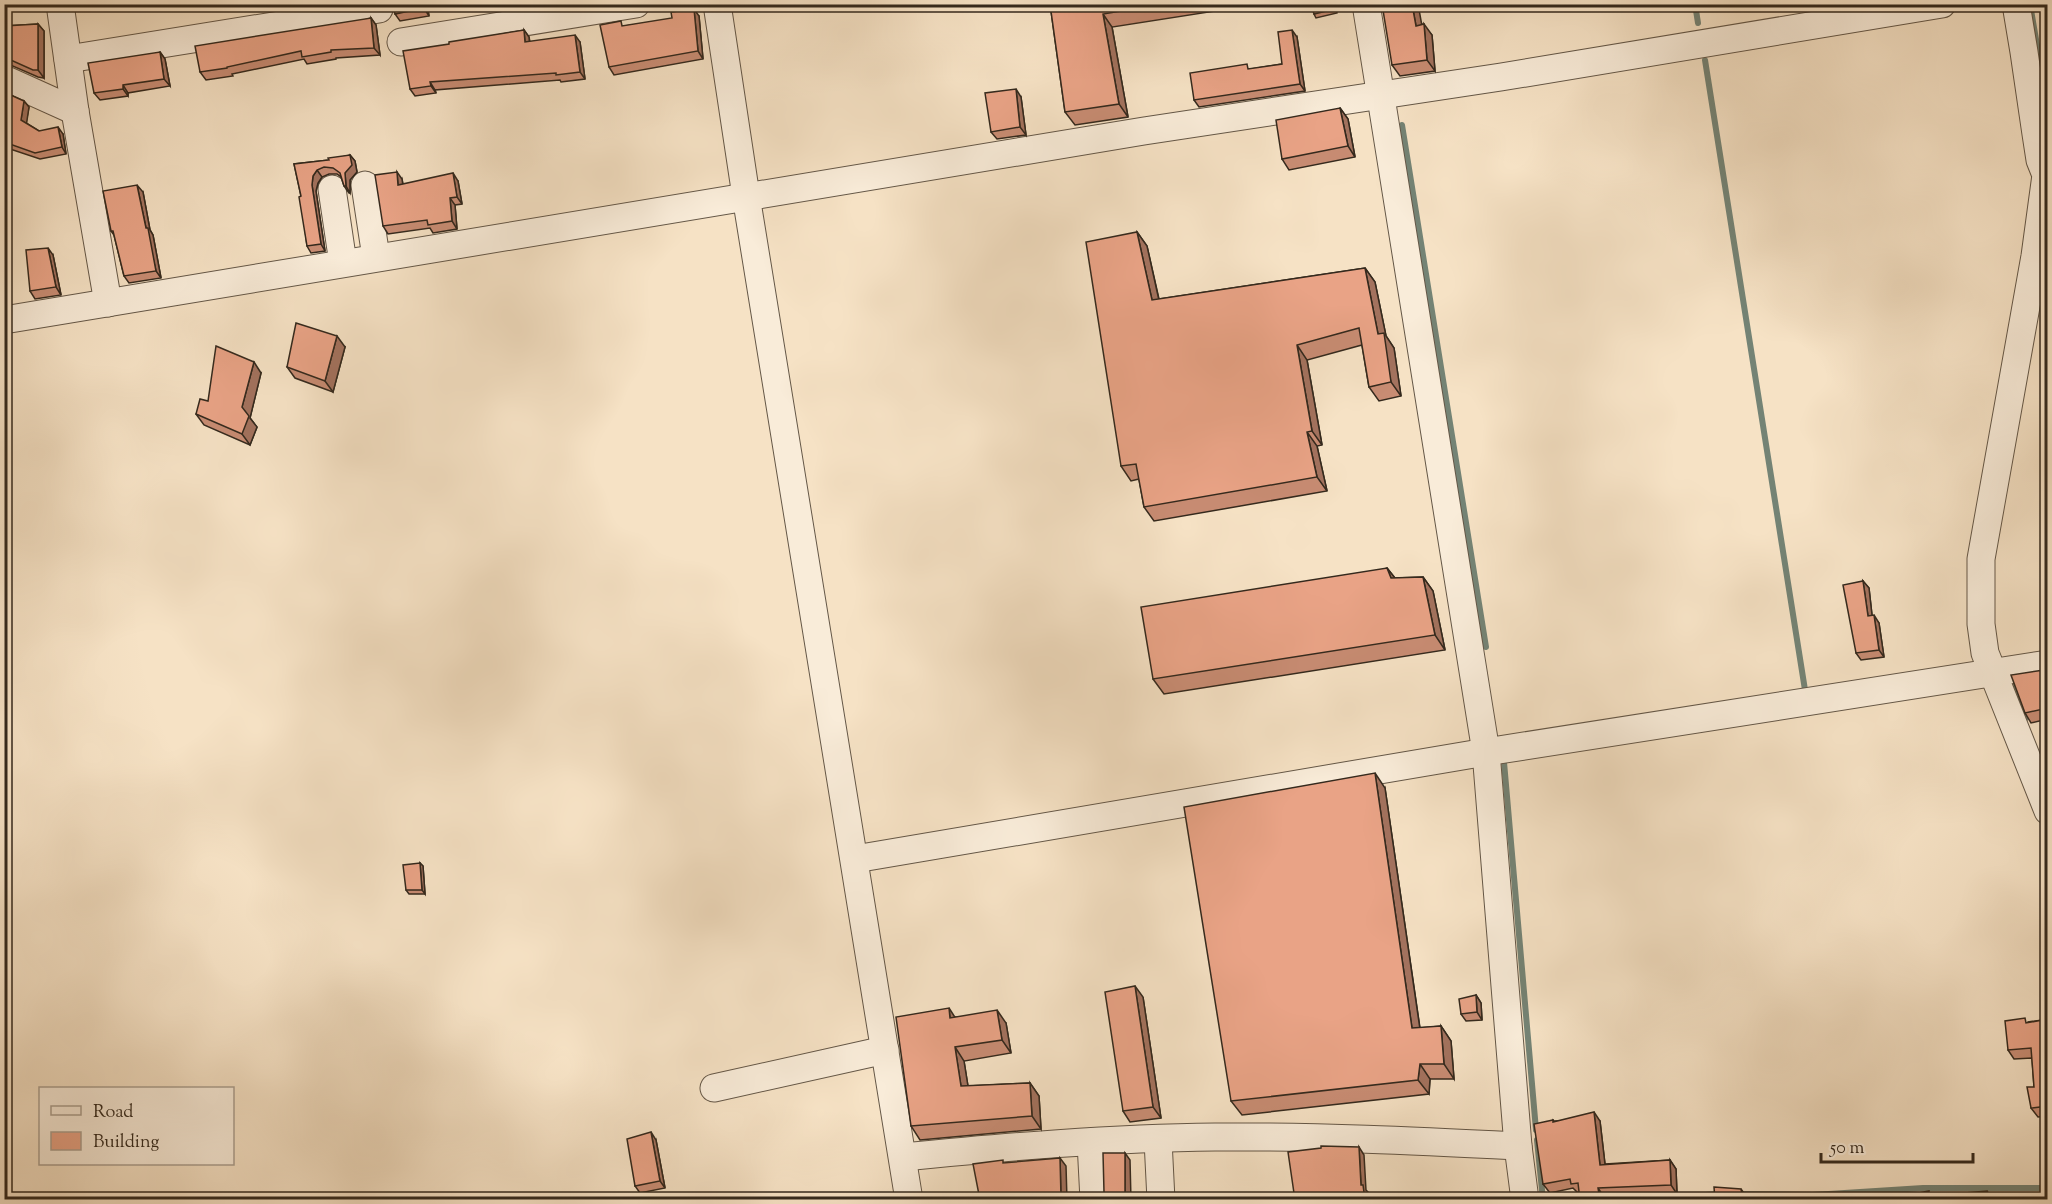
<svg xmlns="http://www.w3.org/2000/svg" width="2052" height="1204" font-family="'Sorts Mill Goudy',serif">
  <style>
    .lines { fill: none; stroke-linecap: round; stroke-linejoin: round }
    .stream { stroke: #748375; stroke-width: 6 }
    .minor-casing { stroke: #645747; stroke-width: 29 }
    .minor { stroke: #f9ecd9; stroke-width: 27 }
    .wall { fill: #c88c73; stroke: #34291d; stroke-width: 1.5 }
    .shaded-wall { fill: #a3725e; stroke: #34291d; stroke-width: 1.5 }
    .building { fill: #e9a386; stroke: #34291d; stroke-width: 1.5 }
  </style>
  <rect width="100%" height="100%" fill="#f6e2c5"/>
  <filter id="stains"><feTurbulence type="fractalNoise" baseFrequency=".00333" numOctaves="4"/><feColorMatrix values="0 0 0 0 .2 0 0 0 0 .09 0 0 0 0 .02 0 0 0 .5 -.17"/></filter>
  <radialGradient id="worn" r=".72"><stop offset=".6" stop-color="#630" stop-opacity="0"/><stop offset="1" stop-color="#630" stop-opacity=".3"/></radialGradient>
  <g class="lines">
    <g class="stream">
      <path d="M1695 4 1698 23"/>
      <path d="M2030 4 2048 110"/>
      <path d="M1705 60 1805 690"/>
      <path d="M1402 125 1486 647"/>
      <path d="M2012 680 2025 719"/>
      <path d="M1504 762 1536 1130"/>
      <path d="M1537 1140 1543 1200"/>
      <path d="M1736 1194 1813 1195 1923 1188H2048"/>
      <path d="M1634 1200 1720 1194"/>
    </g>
    <g class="minor-casing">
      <g id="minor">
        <path d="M60 4 75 111 108 303"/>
        <path d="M717 4 746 196 909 1200"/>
        <path d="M1366 4 1486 752 1518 1146 1525 1200"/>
        <path d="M2016 4 2024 52 2036 134 2040 160 2046 175 2035 256 1981 559V624L1985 653 2048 811"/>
        <path d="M401 42 636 4"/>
        <path d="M68 59 379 9"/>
        <path d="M4 79 75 111"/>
        <path d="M365 185 376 257"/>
        <path d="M332 189 343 263"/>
        <path d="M4 320 1144 131 1501 77 1942 4"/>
        <path d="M855 859 1486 752 2048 664"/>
        <path d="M714 1088 885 1050"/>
        <path d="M1158 1140 1161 1200"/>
        <path d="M1091 1142 1094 1200"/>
        <path d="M903 1157C1006 1147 1110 1138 1215 1137 1316 1136 1417 1141 1518 1146"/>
      </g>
    </g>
    <use href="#minor" class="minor"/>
  </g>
  <g class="wall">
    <path d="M427 4 429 16 400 21 395 14Z"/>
    <path d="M496 4H514L498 7Z"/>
    <path d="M1050 4H1240L1241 7 1112 27 1128 117 1075 125 1065 112Z"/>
    <path d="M1336 4 1337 13 1316 18 1314 14Z"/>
    <path d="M699 16 703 59 614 75 609 67 625 26Z"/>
    <path d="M371 18 376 25 380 55 336 58V59L307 64 304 59 232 74 233 76 206 80 200 72Z"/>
    <path d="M38 24 44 31V78L38 77 8 64 4 59V26Z"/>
    <path d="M1422 24 1432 35 1435 71 1400 76 1392 65Z"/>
    <path d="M524 30 529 37 530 42H580L585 79 561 82 560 80 435 90 436 93 415 96 410 89 449 44Z"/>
    <path d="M1297 37 1305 91 1199 107 1194 100 1251 69 1282 64Z"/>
    <path d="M160 52 165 59 170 86 128 93V96L100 100 94 93Z"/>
    <path d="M4 92 24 101 29 107 26 123 39 131 63 134 66 154 40 159 4 147Z"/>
    <path d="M1021 97 1026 135 997 139 991 132Z"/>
    <path d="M1340 108 1348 119 1355 157 1289 170 1282 159Z"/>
    <path d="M350 155 355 161 357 172 350 180V193H349L344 186 341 177 337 174H329L322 177 318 183 316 191 325 251 311 253 307 246 301 196 294 164 329 160Z"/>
    <path d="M402 179 403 184 458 181 462 204 455 205 457 229 433 233 430 228 388 234 383 226Z"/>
    <path d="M143 192 150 230 153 235 161 278 129 283 124 276 114 235 111 231Z"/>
    <path d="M1137 232 1147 246 1159 299 1365 268 1375 282 1386 336 1394 348 1401 396 1379 401 1369 387 1362 345 1307 360 1322 445 1317 446 1327 491 1154 521 1144 507 1139 479 1131 481 1121 466Z"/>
    <path d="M53 255 61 295 35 299 30 291Z"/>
    <path d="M345 347 333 392 295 378 287 367Z"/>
    <path d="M261 373 250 418 257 427 250 445 204 425 196 414 208 401Z"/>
    <path d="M1387 568 1395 578 1423 577 1433 591 1445 650 1164 694 1153 679Z"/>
    <path d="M1863 581 1869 588 1872 615 1879 623 1884 657 1861 660 1856 653Z"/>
    <path d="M2048 668V719L2031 723 2025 713 2044 670Z"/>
    <path d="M1385 788 1420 1028 1441 1026 1451 1041 1454 1079H1430L1429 1094 1242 1115 1231 1101Z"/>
    <path d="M420 863 423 866 425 894H409L406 890Z"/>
    <path d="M1476 995 1481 1003 1482 1020 1466 1021 1461 1014Z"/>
    <path d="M1143 997 1161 1118 1130 1122 1123 1111Z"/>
    <path d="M955 1017 1006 1023 1011 1053 964 1061 968 1086 1030 1083 1039 1096 1041 1129 920 1140 911 1126Z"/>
    <path d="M2048 1019V1116L2038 1117 2031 1108 2034 1087 2032 1058 2014 1059 2008 1050 2028 1022Z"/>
    <path d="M1553 1120 1554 1121H1600L1605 1164 1670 1160 1676 1169 1677 1194 1604 1197 1577 1192 1573 1188 1550 1193 1543 1184Z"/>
    <path d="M656 1140 665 1188 640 1193 635 1186Z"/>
  </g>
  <g class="shaded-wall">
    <path d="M423 4H427L429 16 424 8Z"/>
    <path d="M1412 4H1418L1424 37 1416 26Z"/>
    <path d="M694 9 699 16 703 59 698 51Z"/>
    <path d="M1103 14 1112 27 1128 117 1119 104Z"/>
    <path d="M371 18 376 25 380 55 374 48Z"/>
    <path d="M38 24 44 31V78L38 70Z"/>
    <path d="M1424 24 1432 35 1435 71 1427 60Z"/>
    <path d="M524 30 529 37 530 49 525 42Z"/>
    <path d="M1292 30 1297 37 1305 91 1300 84Z"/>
    <path d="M575 35 580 42 585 79 580 72Z"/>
    <path d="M160 52 165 59 170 86 164 79Z"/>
    <path d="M430 82 435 90 436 93 431 86Z"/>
    <path d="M123 85 128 93V96L123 89Z"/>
    <path d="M1016 89 1021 97 1026 135 1020 127Z"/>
    <path d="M24 101 29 107 26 127 21 120Z"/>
    <path d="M1340 108 1348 119 1355 157 1348 146Z"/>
    <path d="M58 127 63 134 66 154 62 147Z"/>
    <path d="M350 155 355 161 357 172 350 180V193L346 186 345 173Z"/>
    <path d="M317 170 322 177 318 183 316 191 325 251 321 244 312 185 313 176Z"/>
    <path d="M397 172 402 179 404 193 398 185Z"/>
    <path d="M453 173 458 181 462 204 457 197Z"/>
    <path d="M137 185 143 192 150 230 153 235 161 278 156 271 146 228Z"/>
    <path d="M450 198 455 205 457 229 452 221Z"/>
    <path d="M1137 232 1147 246 1162 314 1152 300Z"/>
    <path d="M48 248 53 255 61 295 56 287Z"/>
    <path d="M1365 268 1375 282 1386 336 1394 348 1401 396 1391 382 1378 334Z"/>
    <path d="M337 336 345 347 333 392 325 381Z"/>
    <path d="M1297 345 1307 360 1322 445 1312 431Z"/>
    <path d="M254 362 261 373 250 418 257 427 250 445 242 434V407Z"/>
    <path d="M1307 432 1317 446 1327 491 1317 477Z"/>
    <path d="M1387 568 1398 582 1391 578Z"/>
    <path d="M1423 577 1433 591 1445 650 1435 635Z"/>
    <path d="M1863 581 1869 588 1873 624 1868 616Z"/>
    <path d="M1874 615 1879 623 1884 657 1879 650Z"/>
    <path d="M1375 773 1385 788 1422 1043 1412 1028Z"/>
    <path d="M420 863 423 866 425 894 422 890Z"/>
    <path d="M1135 986 1143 997 1161 1118 1153 1107Z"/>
    <path d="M1476 995 1481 1003 1482 1020 1477 1012Z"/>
    <path d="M949 1008 958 1022 950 1018Z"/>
    <path d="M997 1010 1006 1023 1011 1053 1002 1040Z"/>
    <path d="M1441 1026 1451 1041 1454 1079 1444 1064Z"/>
    <path d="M955 1047 964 1061 970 1099 961 1086Z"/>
    <path d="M1420 1064 1430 1079 1429 1094 1418 1080Z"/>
    <path d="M1030 1083 1039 1096 1041 1129 1032 1116Z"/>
    <path d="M1594 1112 1600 1121 1606 1173 1600 1165Z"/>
    <path d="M651 1132 656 1140 665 1188 660 1181Z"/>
    <path d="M1359 1147 1364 1155 1366 1190 1369 1193V1200H1365L1361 1185Z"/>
    <path d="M1125 1153 1130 1160 1131 1200H1127L1125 1198Z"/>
    <path d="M1060 1158 1066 1166 1067 1200H1063L1061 1197Z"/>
    <path d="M1670 1160 1676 1169 1677 1194 1671 1185Z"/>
    <path d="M1598 1188 1604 1197 1605 1200H1600Z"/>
    <path d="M1741 1189 1748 1199V1200H1743Z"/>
    <path d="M1987 1191 1993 1200H1988Z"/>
  </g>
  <g class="building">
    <path d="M393 4H423L424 8 395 14Z"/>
    <path d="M1050 4H1163L1103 14 1119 104 1065 112Z"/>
    <path d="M1311 4H1334L1335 9 1314 14Z"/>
    <path d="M1382 4H1412L1416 26 1424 24 1427 60 1392 65Z"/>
    <path d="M694 9 698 51 609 67 600 25 621 21 622 26 672 18 671 12Z"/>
    <path d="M371 18 374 48 331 50V52L302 57 301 51 227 67V68L200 72 195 46Z"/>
    <path d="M38 24V70H33L4 57V26Z"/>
    <path d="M524 30 525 42 575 35 580 72 556 75V73L430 82 431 86 410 89 403 51 449 44V42Z"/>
    <path d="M1292 30 1300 84 1194 100 1190 73 1247 64 1248 69 1282 64 1278 32Z"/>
    <path d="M160 52 164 79 123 85V89L94 93 88 63Z"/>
    <path d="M1016 89 1020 127 991 132 985 93Z"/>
    <path d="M4 92 24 101 21 120 39 131 58 127 62 147 35 153 4 142Z"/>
    <path d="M1340 108 1348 146 1282 159 1276 120Z"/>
    <path d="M350 155 352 165 345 173 346 186H344L340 173 333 168 324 167 317 170 313 176 312 185 321 244 307 246 299 197 301 196 294 164 329 160 328 158Z"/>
    <path d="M397 172 398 185 453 173 457 197 450 198 452 221 428 225 427 220 383 226 375 175Z"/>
    <path d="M137 185 146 228H148L156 271 124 276 113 231H111L103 191Z"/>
    <path d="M1137 232 1152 300 1365 268 1378 334 1384 333 1391 382 1369 387 1359 328 1297 345 1312 431 1307 432 1317 477 1144 507 1136 464 1121 466 1086 242Z"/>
    <path d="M48 248 56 287 30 291 26 250Z"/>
    <path d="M296 323 337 336 325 381 287 367Z"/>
    <path d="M216 346 254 362 242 407 249 416 242 434 196 414 200 399 208 401Z"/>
    <path d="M1387 568 1391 578 1423 577 1435 635 1153 679 1141 607Z"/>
    <path d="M1863 581 1868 616 1874 615 1879 650 1856 653 1843 585Z"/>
    <path d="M2048 668V708L2025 713 2011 675 2044 670Z"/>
    <path d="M1375 773 1412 1028 1441 1026 1444 1064H1420L1418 1080 1231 1101 1184 807Z"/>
    <path d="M420 863 422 890H406L403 865Z"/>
    <path d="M1135 986 1153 1107 1123 1111 1105 992Z"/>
    <path d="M1476 995 1477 1012 1461 1014 1459 999Z"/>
    <path d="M949 1008 950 1018 997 1010 1002 1040 955 1047 961 1086 1030 1083 1032 1116 911 1126 896 1017Z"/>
    <path d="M2025 1018 2026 1023 2048 1019V1106L2031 1108 2027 1087H2034L2031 1048 2008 1050 2005 1021Z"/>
    <path d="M1594 1112 1600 1165 1670 1160 1671 1185 1598 1188 1600 1200H1580L1578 1183 1571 1184 1570 1179 1543 1184 1534 1124 1553 1120V1122Z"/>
    <path d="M651 1132 660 1181 635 1186 627 1139Z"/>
    <path d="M1321 1146 1359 1147 1361 1185H1363L1365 1200H1295L1288 1152 1321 1148Z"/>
    <path d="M1103 1153H1125V1198H1128V1200H1102L1104 1192Z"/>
    <path d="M1060 1158 1061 1197 1063 1200H980L973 1164 1003 1160V1163Z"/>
    <path d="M1714 1187 1741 1189 1743 1200H1715Z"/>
    <path d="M1929 1191V1196L1987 1191 1988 1200H1897V1197Z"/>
  </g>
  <rect width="2052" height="1204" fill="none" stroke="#f6e2c5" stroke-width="24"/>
  <rect x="6" y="6" width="2040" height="1192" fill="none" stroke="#34291d" stroke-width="3"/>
  <rect x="12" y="12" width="2028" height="1180" fill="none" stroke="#34291d" stroke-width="1.5"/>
  <rect x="39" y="1087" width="195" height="78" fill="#f9ecd9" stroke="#aa9e8e" stroke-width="1.5"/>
  <rect x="51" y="1106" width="30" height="9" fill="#f9ecd9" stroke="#aa9e8e" stroke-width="1.5"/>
  <text x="93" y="1117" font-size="18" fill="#34291d">Road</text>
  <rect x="51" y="1132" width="30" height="18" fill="#e9a386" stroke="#aa9e8e" stroke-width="1.5"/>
  <text x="93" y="1147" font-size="18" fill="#34291d">Building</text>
  <path d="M1821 1153v9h152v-9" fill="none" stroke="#34291d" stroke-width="3"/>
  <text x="1830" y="1153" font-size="18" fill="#34291d" stroke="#f9ecd9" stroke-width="4.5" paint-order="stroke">50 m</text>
  <rect width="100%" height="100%" filter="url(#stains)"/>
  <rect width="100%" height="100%" fill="url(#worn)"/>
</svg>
